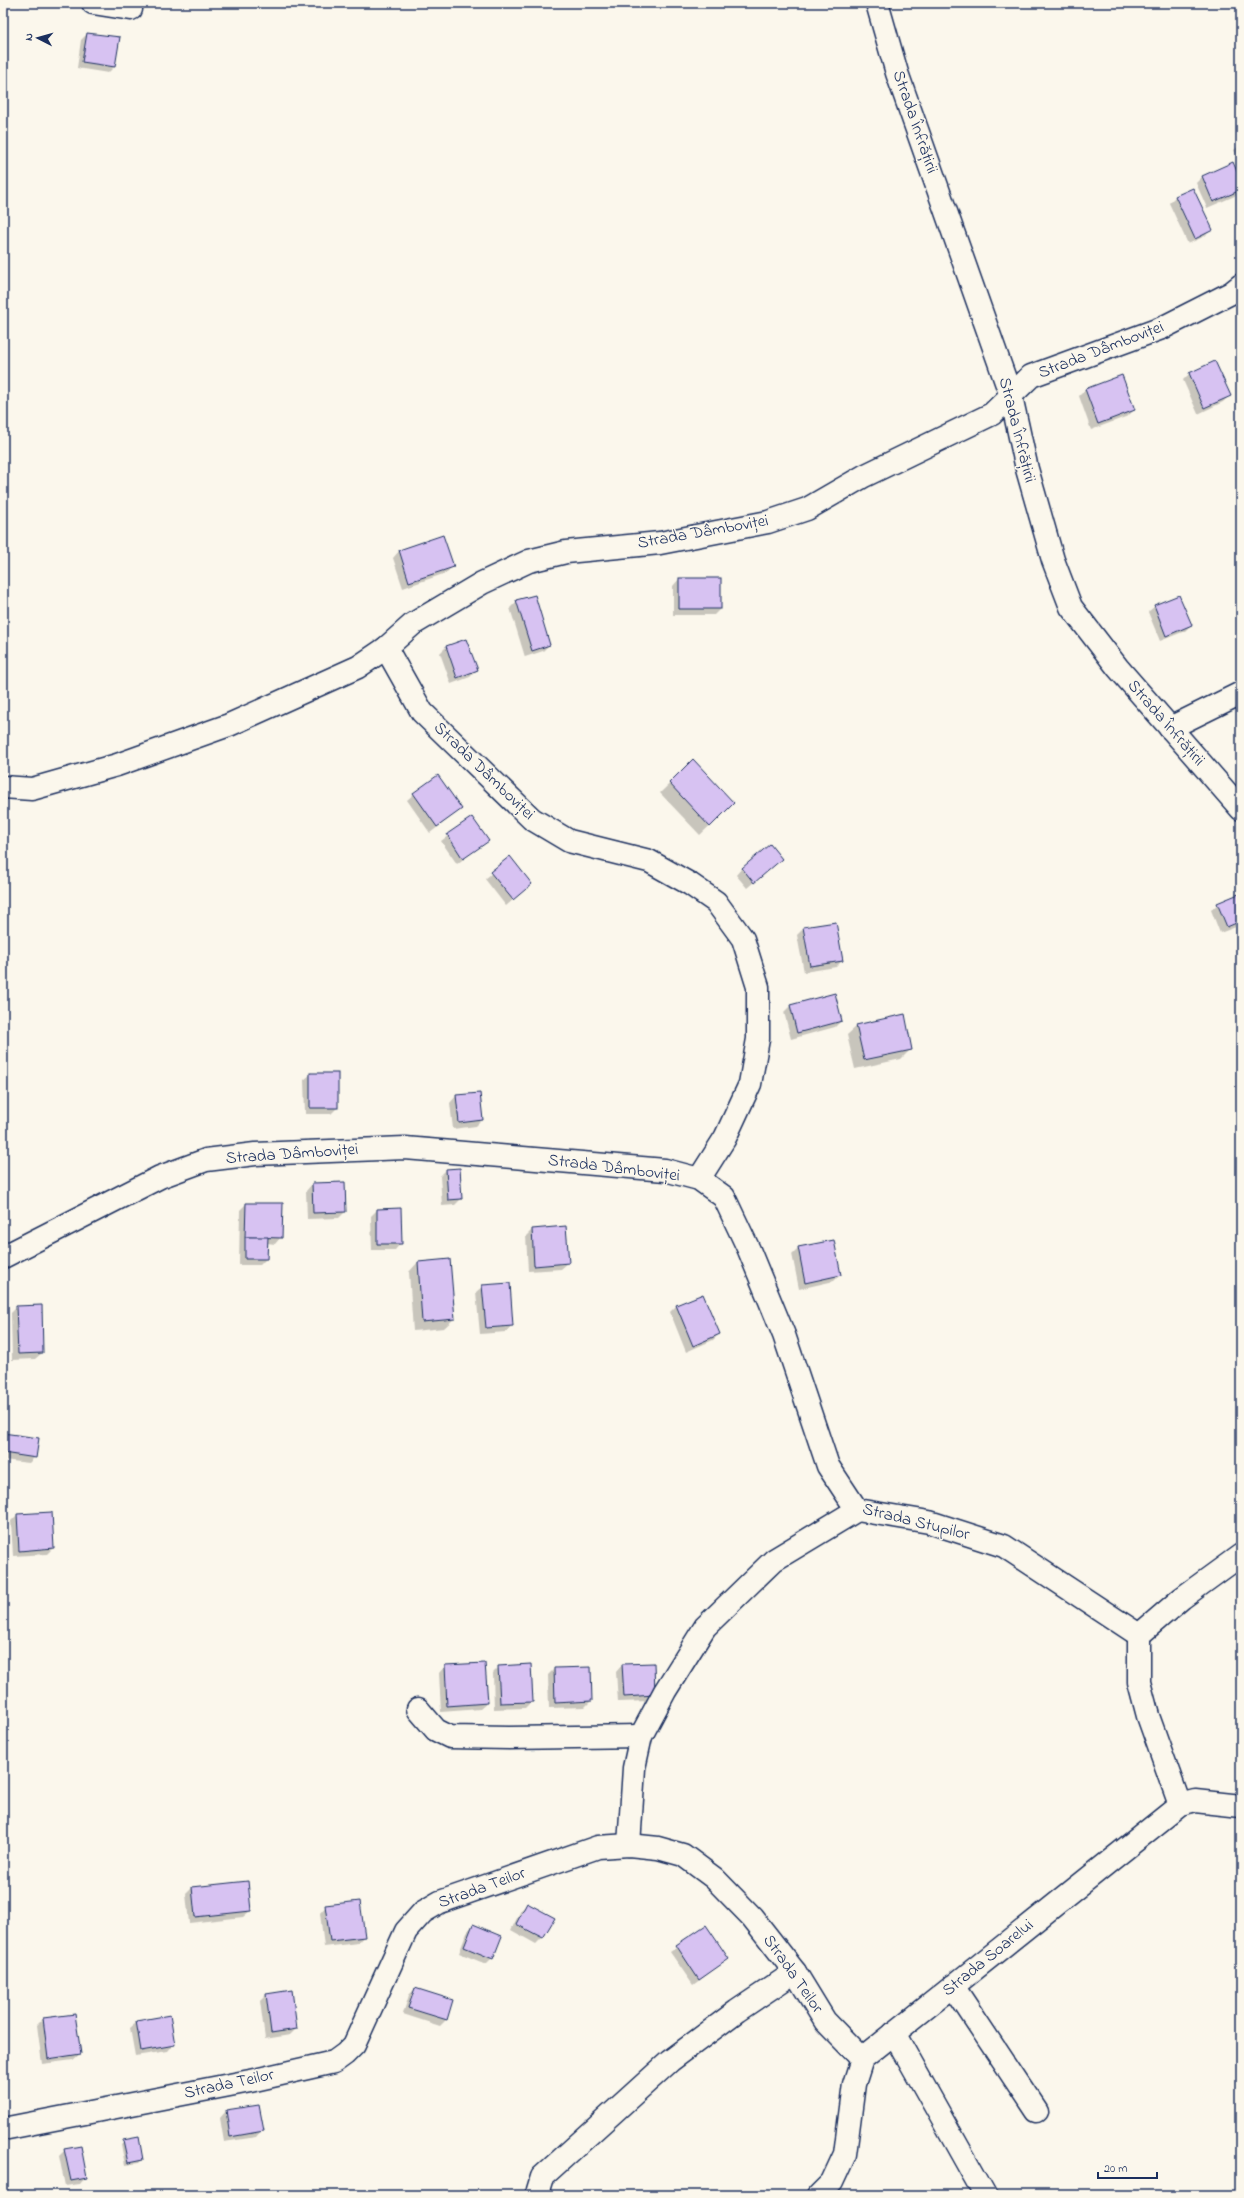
<svg xmlns="http://www.w3.org/2000/svg" width="1244" height="2198" font-family="'Indie Flower',sans-serif">
  <style>
    .shadow { fill: #0003 }
    .building { fill: #d7c2f2; stroke: #1b2f5e }
    .lines { fill: none; stroke-linecap: round; stroke-linejoin: round }
    .minor-casing { stroke: #1b2f5e; stroke-width: 25 }
    .minor { stroke: #fbf7ec; stroke-width: 22 }
    .labels { text-anchor: middle; dominant-baseline: central; stroke-width: 3; stroke-linejoin: round; paint-order: stroke }
    .street-label { font-size: 17px; fill: #1b2f5e; stroke: #fbf7ec }
  </style>
  <rect width="100%" height="100%" fill="#fbf7ec"/>
  <filter id="ink" filterUnits="userSpaceOnUse"><feTurbulence type="fractalNoise" baseFrequency=".025" numOctaves="2"/><feDisplacementMap in="SourceGraphic" scale="8" xChannelSelector="R" yChannelSelector="G"/><feConvolveMatrix kernelMatrix="1 2 1 2 8 2 1 2 1" color-interpolation-filters="sRGB"/></filter>
  <g filter="url(#ink)">
    <g class="shadow">
      <path d="M87 34 114 67 108 73 77 68 81 40Z"/>
      <path d="M1241 144V166L1234 150Z"/>
      <path d="M1202 177 1241 184V191L1237 195 1207 208 1196 183Z"/>
      <path d="M1192 189 1211 230 1205 236 1188 244 1169 203 1175 197Z"/>
      <path d="M1214 362 1229 396 1223 402 1198 414 1183 380 1189 374Z"/>
      <path d="M1122 376 1134 410 1128 416 1091 430 1079 396 1085 390Z"/>
      <path d="M442 536 452 567 446 573 403 588 393 558 399 551Z"/>
      <path d="M679 579 720 609 714 615H673V586Z"/>
      <path d="M517 601 549 645 543 651 525 657 510 608Z"/>
      <path d="M1155 606 1191 625 1185 631 1160 641 1148 612Z"/>
      <path d="M446 647 477 670 470 677 451 684 440 653Z"/>
      <path d="M693 761 723 813 700 835 660 793Z"/>
      <path d="M414 794 461 809 430 833 407 800Z"/>
      <path d="M472 818 487 841 457 864 441 841Z"/>
      <path d="M510 858 531 884 506 906 485 879Z"/>
      <path d="M781 859 747 888 736 875 742 868Z"/>
      <path d="M1241 894V925L1220 933 1211 910 1218 904Z"/>
      <path d="M804 928 842 961 836 967 804 972 797 935Z"/>
      <path d="M1241 943V962L1235 949Z"/>
      <path d="M791 1005 841 1021 835 1027 791 1039 784 1012Z"/>
      <path d="M857 1026 911 1049 901 1059 855 1069 847 1035Z"/>
      <path d="M311 1074 337 1108 331 1114H305L304 1080Z"/>
      <path d="M456 1096 482 1120 476 1126 453 1129 450 1103Z"/>
      <path d="M446 1170 461 1199 455 1205 442 1206 440 1176Z"/>
      <path d="M312 1184 345 1212 339 1218 307 1219 306 1191Z"/>
      <path d="M246 1204H282L281 1237 275 1244 267 1243 266 1259 260 1265H239L240 1210Z"/>
      <path d="M377 1210 401 1243 395 1250H372L371 1216Z"/>
      <path d="M532 1230 568 1263 561 1269 528 1271 526 1236Z"/>
      <path d="M833 1241 840 1275 834 1281 799 1289 792 1254 798 1248Z"/>
      <path d="M418 1262 454 1319 444 1328 413 1331 409 1272Z"/>
      <path d="M483 1286 512 1325 506 1332 480 1334 476 1292Z"/>
      <path d="M702 1295 719 1334 713 1340 686 1352 670 1312 676 1306Z"/>
      <path d="M17 1307 42 1353 35 1359 12 1360 11 1313Z"/>
      <path d="M3 1434 35 1457 29 1463 3 1460Z"/>
      <path d="M17 1515 53 1548 47 1554 13 1556 11 1521Z"/>
      <path d="M622 1665 654 1694 648 1701 618 1702 616 1672Z"/>
      <path d="M445 1666 487 1703 480 1709 441 1712 439 1673Z"/>
      <path d="M499 1667 532 1701 525 1708 494 1709 493 1673Z"/>
      <path d="M554 1669 591 1701 585 1707 549 1708 548 1675Z"/>
      <path d="M192 1888 250 1911 243 1917 189 1923 186 1894Z"/>
      <path d="M528 1904 553 1918 542 1938 536 1944 511 1930 521 1910Z"/>
      <path d="M326 1906 364 1936 358 1943 324 1947 320 1913Z"/>
      <path d="M473 1925 492 1958 486 1964 459 1953 467 1932Z"/>
      <path d="M706 1927 728 1959 693 1985 670 1952Z"/>
      <path d="M415 1989 452 2001 446 2020 440 2026 403 2014 409 1995Z"/>
      <path d="M266 1995 296 2029 290 2035 265 2039 260 2001Z"/>
      <path d="M75 2015 80 2054 73 2060 42 2064 37 2025 43 2019Z"/>
      <path d="M137 2022 174 2044 168 2051 135 2056 130 2028Z"/>
      <path d="M258 2106 262 2130 256 2137 224 2142 220 2118 226 2111Z"/>
      <path d="M124 2141 142 2160 139 2163 125 2165 121 2144Z"/>
      <path d="M65 2150 86 2177 80 2184 65 2186 59 2156Z"/>
    </g>
    <g class="building">
      <path d="M87 33 120 37 115 67 82 62Z"/>
      <path d="M1233 162 1241 181V190L1213 202 1202 176Z"/>
      <path d="M1193 188 1213 230 1195 239 1175 196Z"/>
      <path d="M1215 361 1231 396 1204 408 1189 373Z"/>
      <path d="M1122 375 1135 410 1098 424 1085 389Z"/>
      <path d="M443 535 454 567 409 582 399 550Z"/>
      <rect x="679" y="578" width="42" height="31"/>
      <path d="M535 595 550 645 532 651 516 600Z"/>
      <path d="M1179 595 1192 625 1166 636 1154 605Z"/>
      <path d="M466 639 478 670 457 678 446 646Z"/>
      <path d="M693 759 734 803 710 827 669 783Z"/>
      <path d="M438 775 462 809 437 827 413 793Z"/>
      <path d="M472 817 489 841 463 859 447 834Z"/>
      <path d="M770 844 782 859 754 883 742 868Z"/>
      <path d="M510 856 532 884 513 900 490 872Z"/>
      <path d="M1241 893V921L1227 927 1217 903Z"/>
      <path d="M836 922 843 961 810 966 803 927Z"/>
      <path d="M835 993 842 1021 797 1033 790 1005Z"/>
      <path d="M905 1014 912 1050 864 1060 856 1025Z"/>
      <rect x="310" y="1073" width="28" height="35"/>
      <path d="M480 1093 483 1120 459 1123 456 1095Z"/>
      <path d="M460 1168 462 1199 448 1200 446 1169Z"/>
      <path d="M345 1182 346 1212 313 1213 312 1183Z"/>
      <path d="M246 1203H283L282 1238 245 1237Z"/>
      <path d="M401 1208 402 1244H377V1209Z"/>
      <path d="M566 1226 569 1263 534 1266 532 1229Z"/>
      <path d="M245 1237H268L267 1259H245Z"/>
      <path d="M834 1240 841 1275 805 1283 798 1247Z"/>
      <path d="M450 1259 455 1319 422 1322 418 1262Z"/>
      <path d="M510 1283 513 1326 486 1328 482 1285Z"/>
      <path d="M703 1294 720 1334 693 1346 676 1305Z"/>
      <path d="M42 1305 43 1353 18 1354 16 1306Z"/>
      <path d="M3 1433 39 1438 36 1458 3 1453Z"/>
      <path d="M52 1512 54 1548 19 1551 17 1514Z"/>
      <path d="M485 1663 488 1703 447 1706 445 1665Z"/>
      <path d="M654 1663 655 1695 624 1697 622 1664Z"/>
      <path d="M531 1664 533 1702 500 1703 498 1666Z"/>
      <path d="M591 1667 592 1701 555 1703 554 1668Z"/>
      <path d="M248 1881 251 1911 195 1917 192 1887Z"/>
      <path d="M360 1901 365 1937 330 1941 325 1905Z"/>
      <path d="M527 1903 555 1918 543 1938 516 1924Z"/>
      <path d="M473 1924 502 1936 493 1959 464 1947Z"/>
      <path d="M706 1925 729 1959 699 1980 676 1945Z"/>
      <path d="M415 1988 453 2000 447 2020 408 2008Z"/>
      <path d="M292 1990 297 2029 271 2033 266 1994Z"/>
      <path d="M75 2014 81 2054 48 2059 43 2018Z"/>
      <path d="M170 2015 175 2045 141 2051 136 2021Z"/>
      <path d="M259 2105 264 2131 230 2137 226 2110Z"/>
      <path d="M139 2137 143 2160 128 2163 123 2140Z"/>
      <path d="M81 2146 87 2178 71 2181 64 2149Z"/>
    </g>
    <g class="lines">
      <g class="minor-casing">
        <g id="minor">
          <path d="M93 3 131 9"/>
          <path d="M877 3 897 73 1011 396 1027 469 1053 560 1071 607 1118 668 1241 809"/>
          <path d="M386 648 422 712 532 819 569 841 649 861 690 884 716 902 743 939 758 987V1039L750 1084 725 1138 699 1179"/>
          <path d="M1170 728 1241 693"/>
          <path d="M3 787 32 789 117 765 229 725 358 667 386 648 413 624 482 583 529 561 566 552 660 543 768 522 807 509 864 476 992 414 1031 376 1162 328 1231 293 1241 285"/>
          <path d="M3 1257 160 1177 206 1160 255 1154 405 1148 665 1170 699 1179 724 1197 749 1250 784 1335 828 1466 857 1510 929 1522 1004 1546 1139 1635"/>
          <path d="M1139 1635V1682L1148 1716 1180 1805"/>
          <path d="M1139 1635 1182 1598 1241 1555"/>
          <path d="M418 1709 436 1730 450 1737 509 1738 641 1736"/>
          <path d="M629 1845 634 1768 641 1736 665 1691 705 1627 774 1560 857 1510"/>
          <path d="M953 1986 1036 2111"/>
          <path d="M894 2033 985 2195"/>
          <path d="M3 2129 250 2081 334 2062 345 2054 354 2045 406 1931 423 1912 440 1902 598 1847 629 1845 658 1848 683 1855 714 1878 752 1917 795 1972 825 2021 862 2059"/>
          <path d="M540 2195 538 2190 542 2177 670 2061 737 2011 795 1972"/>
          <path d="M819 2195 832 2182 845 2154 854 2084 862 2059 1180 1805 1195 1801 1241 1806"/>
        </g>
      </g>
      <use href="#minor" class="minor"/>
    </g>
  </g>
  <g class="labels">
    <g class="street-label">
      <text transform="translate(915 122) rotate(71)">Strada Înfrățirii</text>
      <text transform="translate(1101 350) rotate(-21)">Strada Dâmboviței</text>
      <text transform="translate(1017 430) rotate(76)">Strada Înfrățirii</text>
      <text transform="translate(703 532) rotate(-10)">Strada Dâmboviței</text>
      <text transform="translate(1166 723) rotate(49)">Strada Înfrățirii</text>
      <text transform="translate(484 771) rotate(44)">Strada Dâmboviței</text>
      <text transform="translate(292 1154) rotate(-4)">Strada Dâmboviței</text>
      <text transform="translate(614 1168) rotate(7)">Strada Dâmboviței</text>
      <text transform="translate(916 1522) rotate(14)">Strada Stupilor</text>
      <text transform="translate(482 1888) rotate(-20)">Strada Teilor</text>
      <text transform="translate(988 1958) rotate(-39)">Strada Soarelui</text>
      <text transform="translate(793 1974) rotate(55)">Strada Teilor</text>
      <text transform="translate(229 2084) rotate(-12)">Strada Teilor</text>
    </g>
  </g>
  <rect width="1244" height="2198" fill="none" stroke="#fbf7ec" stroke-width="16"/>
  <rect x="8" y="8" width="1228" height="2182" fill="none" stroke="#1b2f5e" stroke-width="1.5" filter="url(#ink)"/>
  <g transform="translate(38 38) rotate(276)" stroke="#fbf7ec" stroke-width="3" paint-order="stroke">
  <path d="M0-3L7 15L0 10L-7 15Z" fill="#1b2f5e"/>
  <text y="-6" font-size="11" font-weight="bold" text-anchor="middle" fill="#1b2f5e">N</text>
  </g>
  <path d="M1098 2172v6h59v-6" fill="none" stroke="#1b2f5e" stroke-width="2"/>
  <text x="1104" y="2172" font-size="12" fill="#1b2f5e" stroke="#fbf7ec" stroke-width="3" paint-order="stroke">20 m</text>
</svg>
